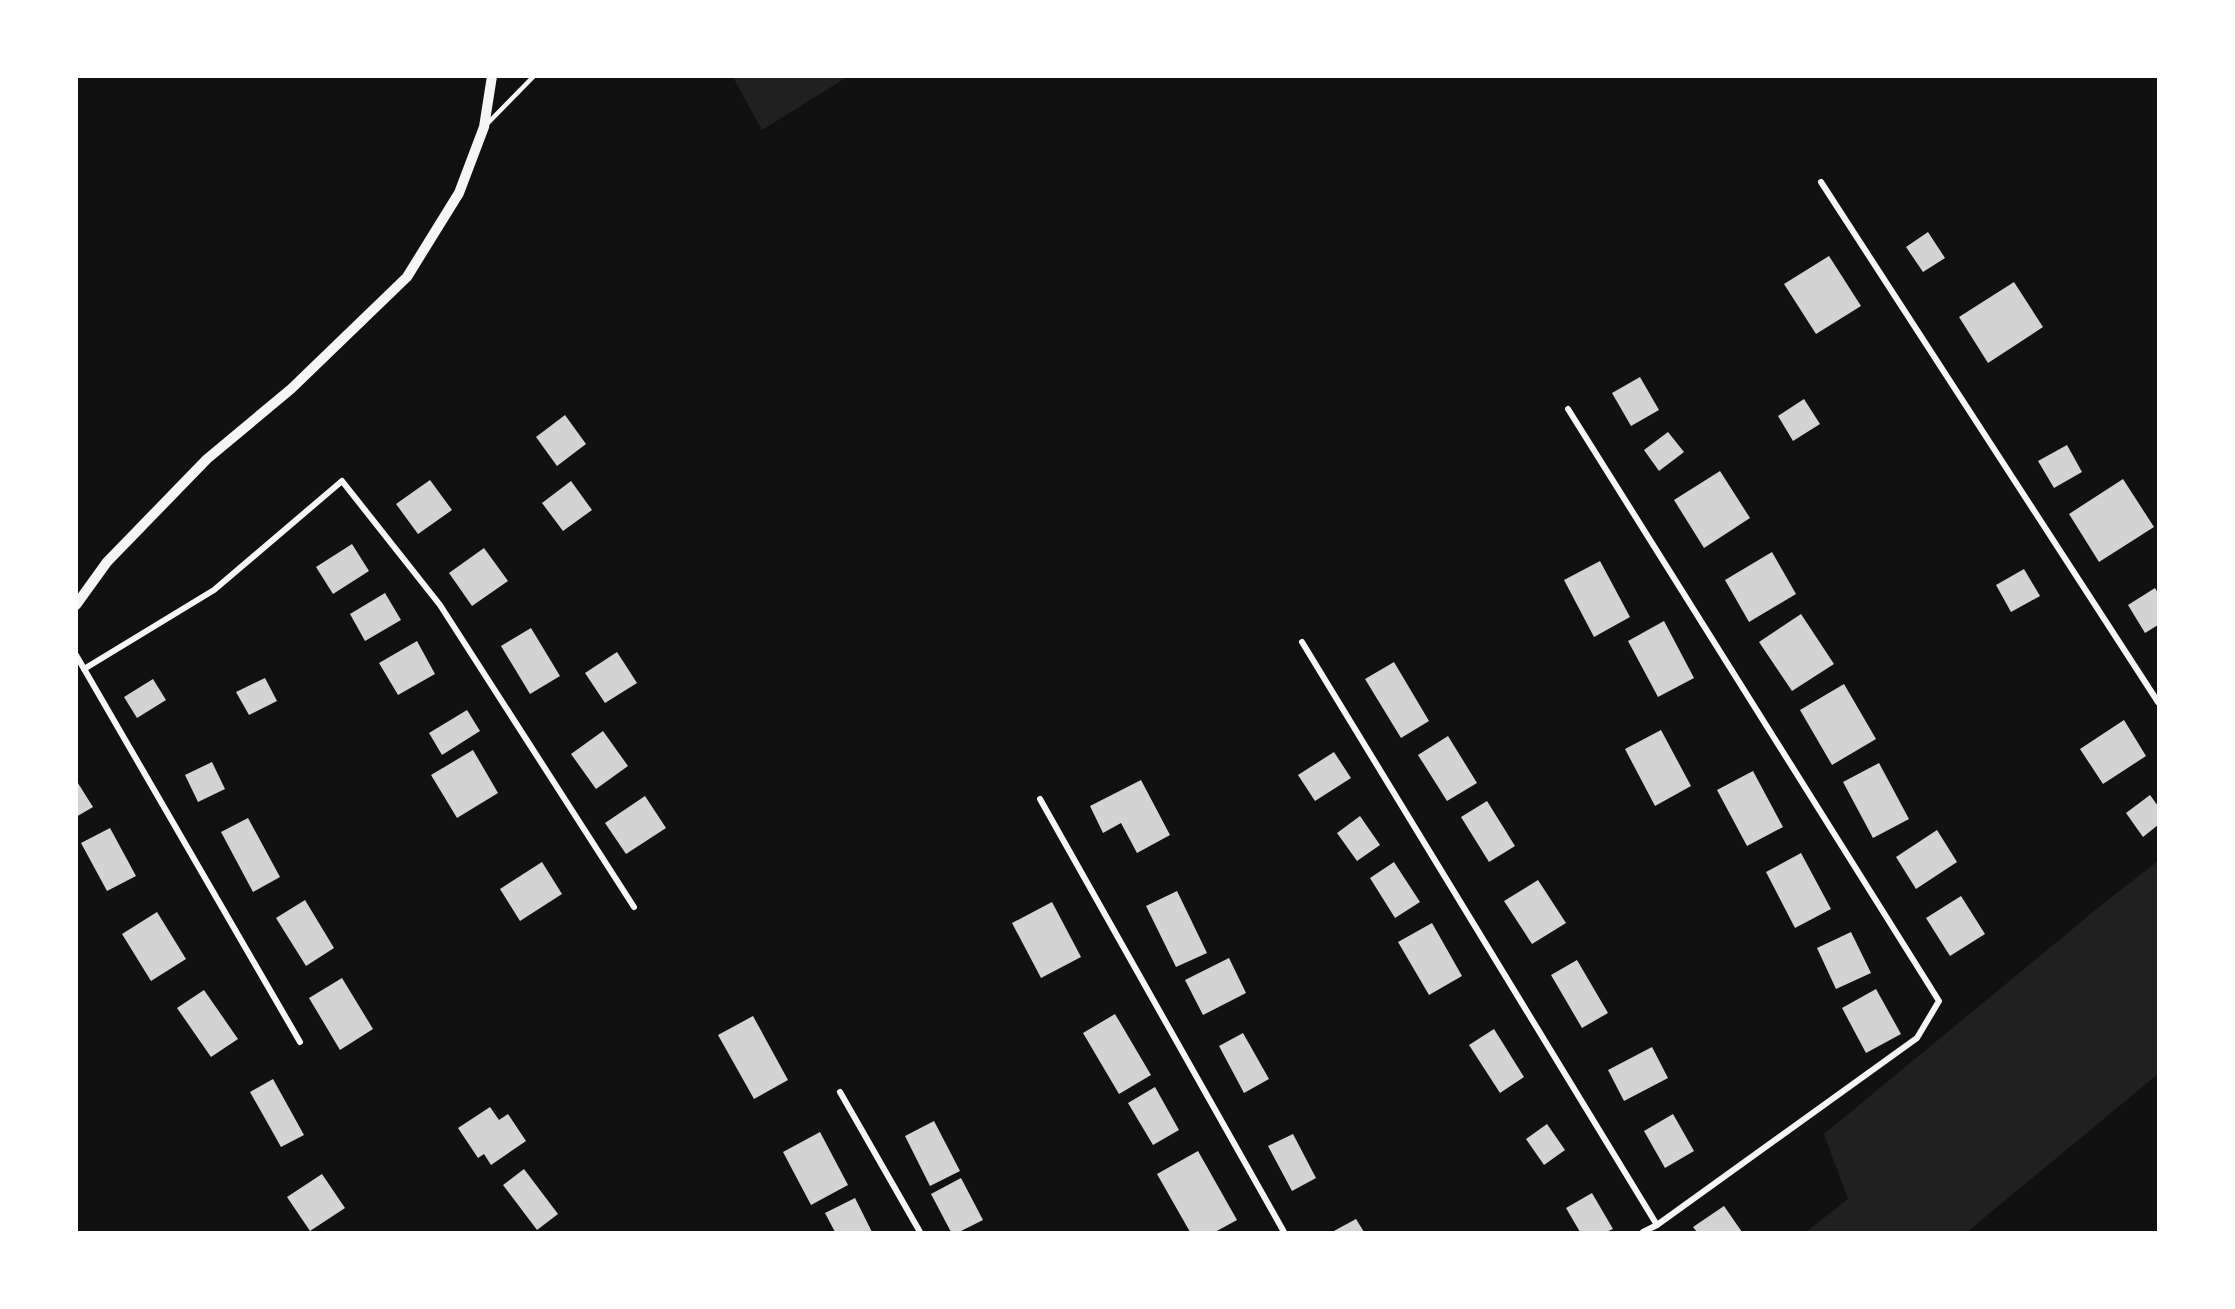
<svg xmlns="http://www.w3.org/2000/svg" width="2235" height="1309" font-family="Overpass,sans-serif">
  <style>
    .green { fill: #202020 }
    .building { fill: #d3d3d3 }
    .lines { fill: none; stroke-linecap: round; stroke-linejoin: round }
    .service { stroke: #f5f5f5; stroke-width: 4.5 }
    .minor { stroke: #f5f5f5; stroke-width: 6 }
    .tertiary { stroke: #f5f5f5; stroke-width: 10 }
  </style>
  <rect width="100%" height="100%" fill="#111"/>
  <g class="green">
    <path d="M733 77H847L762 130Z"/>
    <path d="M2158 861V1074L1967 1232H1806L1848 1199 1824 1134 2104 903Z"/>
  </g>
  <g class="building">
    <path d="M1928 232 1945 258 1923 272 1906 247Z"/>
    <path d="M1829 256 1861 306 1816 334 1784 284Z"/>
    <path d="M2014 282 2043 327 1988 363 1959 317Z"/>
    <path d="M1640 377 1659 410 1631 426 1612 393Z"/>
    <path d="M1804 399 1820 424 1793 441 1778 416Z"/>
    <path d="M565 415 586 444 557 466 536 437Z"/>
    <path d="M1668 432 1684 452 1659 471 1644 450Z"/>
    <path d="M2067 445 2082 472 2054 488 2038 461Z"/>
    <path d="M1720 471 1750 518 1704 548 1674 500Z"/>
    <path d="M2123 479 2154 527 2099 562 2069 514Z"/>
    <path d="M430 480 452 510 418 534 396 504Z"/>
    <path d="M571 481 592 510 563 531 542 503Z"/>
    <path d="M352 544 369 571 333 594 316 567Z"/>
    <path d="M484 548 508 581 472 606 449 573Z"/>
    <path d="M1772 552 1796 594 1749 622 1725 580Z"/>
    <path d="M1600 561 1630 617 1594 637 1564 580Z"/>
    <path d="M2024 569 2040 596 2011 612 1996 585Z"/>
    <path d="M2155 588 2158 593V625L2145 633 2128 605Z"/>
    <path d="M385 593 401 620 365 641 350 614Z"/>
    <path d="M1801 614 1834 664 1792 691 1759 642Z"/>
    <path d="M1664 621 1694 678 1658 697 1628 641Z"/>
    <path d="M531 628 560 676 530 694 501 646Z"/>
    <path d="M417 641 435 674 398 695 379 663Z"/>
    <path d="M617 652 637 683 605 703 585 673Z"/>
    <path d="M1394 662 1429 721 1401 738 1365 679Z"/>
    <path d="M265 678 277 701 249 715 236 692Z"/>
    <path d="M153 679 166 700 137 718 124 697Z"/>
    <path d="M1844 684 1876 739 1832 765 1800 710Z"/>
    <path d="M467 710 480 731 442 755 429 733Z"/>
    <path d="M2124 720 2146 756 2103 784 2080 749Z"/>
    <path d="M1661 730 1691 786 1655 806 1625 749Z"/>
    <path d="M603 731 628 766 596 789 571 754Z"/>
    <path d="M1448 736 1477 783 1447 801 1418 755Z"/>
    <path d="M473 750 498 793 457 818 431 775Z"/>
    <path d="M1334 752 1351 778 1315 801 1298 775Z"/>
    <path d="M212 762 225 789 198 802 185 775Z"/>
    <path d="M1879 763 1909 819 1873 838 1843 782Z"/>
    <path d="M1753 771 1783 827 1747 846 1717 790Z"/>
    <path d="M76 780 93 807 76 817Z"/>
    <path d="M1141 780 1170 835 1137 853 1121 823 1103 833 1090 806Z"/>
    <path d="M2150 795 2158 806V825L2143 837 2126 813Z"/>
    <path d="M645 796 666 828 626 854 605 823Z"/>
    <path d="M1487 801 1515 846 1489 862 1461 817Z"/>
    <path d="M1360 816 1380 845 1357 861 1337 833Z"/>
    <path d="M248 818 280 877 253 892 221 832Z"/>
    <path d="M110 828 136 876 107 891 81 843Z"/>
    <path d="M1937 830 1957 862 1916 889 1896 857Z"/>
    <path d="M1801 853 1831 909 1795 928 1766 872Z"/>
    <path d="M542 862 562 894 520 921 500 889Z"/>
    <path d="M1394 862 1420 902 1395 918 1370 878Z"/>
    <path d="M1538 880 1566 923 1532 944 1504 901Z"/>
    <path d="M1177 891 1207 953 1176 967 1146 906Z"/>
    <path d="M1961 896 1985 934 1950 956 1926 918Z"/>
    <path d="M305 900 334 948 306 966 276 918Z"/>
    <path d="M1052 902 1081 957 1041 978 1012 923Z"/>
    <path d="M157 912 186 959 151 981 122 934Z"/>
    <path d="M1432 923 1462 976 1429 995 1398 942Z"/>
    <path d="M1851 932 1871 973 1836 989 1817 948Z"/>
    <path d="M1229 958 1246 993 1203 1015 1185 980Z"/>
    <path d="M1577 960 1608 1013 1582 1028 1551 975Z"/>
    <path d="M342 978 373 1029 340 1050 309 998Z"/>
    <path d="M1876 989 1901 1034 1866 1053 1842 1008Z"/>
    <path d="M204 990 238 1039 211 1057 177 1008Z"/>
    <path d="M1115 1014 1151 1075 1119 1094 1083 1033Z"/>
    <path d="M753 1016 788 1080 754 1099 718 1035Z"/>
    <path d="M1494 1029 1524 1077 1500 1093 1469 1045Z"/>
    <path d="M1243 1033 1269 1079 1244 1093 1219 1046Z"/>
    <path d="M1652 1047 1668 1078 1624 1101 1608 1070Z"/>
    <path d="M273 1079 304 1135 281 1147 250 1092Z"/>
    <path d="M1155 1087 1179 1130 1153 1145 1128 1103Z"/>
    <path d="M490 1107 499 1120 508 1114 526 1141 491 1165 484 1154 478 1158 458 1128Z"/>
    <path d="M1673 1114 1694 1151 1665 1168 1644 1131Z"/>
    <path d="M934 1121 960 1171 930 1186 905 1136Z"/>
    <path d="M1547 1124 1565 1150 1544 1165 1526 1139Z"/>
    <path d="M820 1132 848 1185 811 1205 783 1152Z"/>
    <path d="M1293 1134 1316 1178 1292 1191 1268 1146Z"/>
    <path d="M1198 1151 1237 1220 1215 1232H1190L1157 1174Z"/>
    <path d="M524 1169 558 1214 537 1230 503 1185Z"/>
    <path d="M322 1174 345 1208 310 1231 287 1197Z"/>
    <path d="M961 1178 983 1220 959 1232H951L931 1194Z"/>
    <path d="M1592 1193 1613 1229 1606 1232H1580L1566 1208Z"/>
    <path d="M855 1198 872 1232H835L825 1213Z"/>
    <path d="M1724 1206 1742 1232H1697L1693 1227Z"/>
    <path d="M1356 1219 1364 1232H1332Z"/>
  </g>
  <g class="lines">
    <path class="service" d="M486 125 534 76"/>
    <g class="minor">
      <path d="M1821 182 2158 702"/>
      <path d="M1568 409 1939 1001 1917 1038 1657 1225 1643 1232"/>
      <path d="M1302 642 1657 1225"/>
      <path d="M76 655 300 1042"/>
      <path d="M84 669 214 590 342 481 440 605 634 907"/>
      <path d="M1040 799 1284 1232"/>
      <path d="M840 1092 920 1232"/>
    </g>
    <path class="tertiary" d="M76 605 107 562 207 459 291 389 407 277 459 193 484 127 492 76"/>
  </g>
  <rect width="2235" height="1309" fill="none" stroke="#ffffff" stroke-width="156"/>
</svg>
